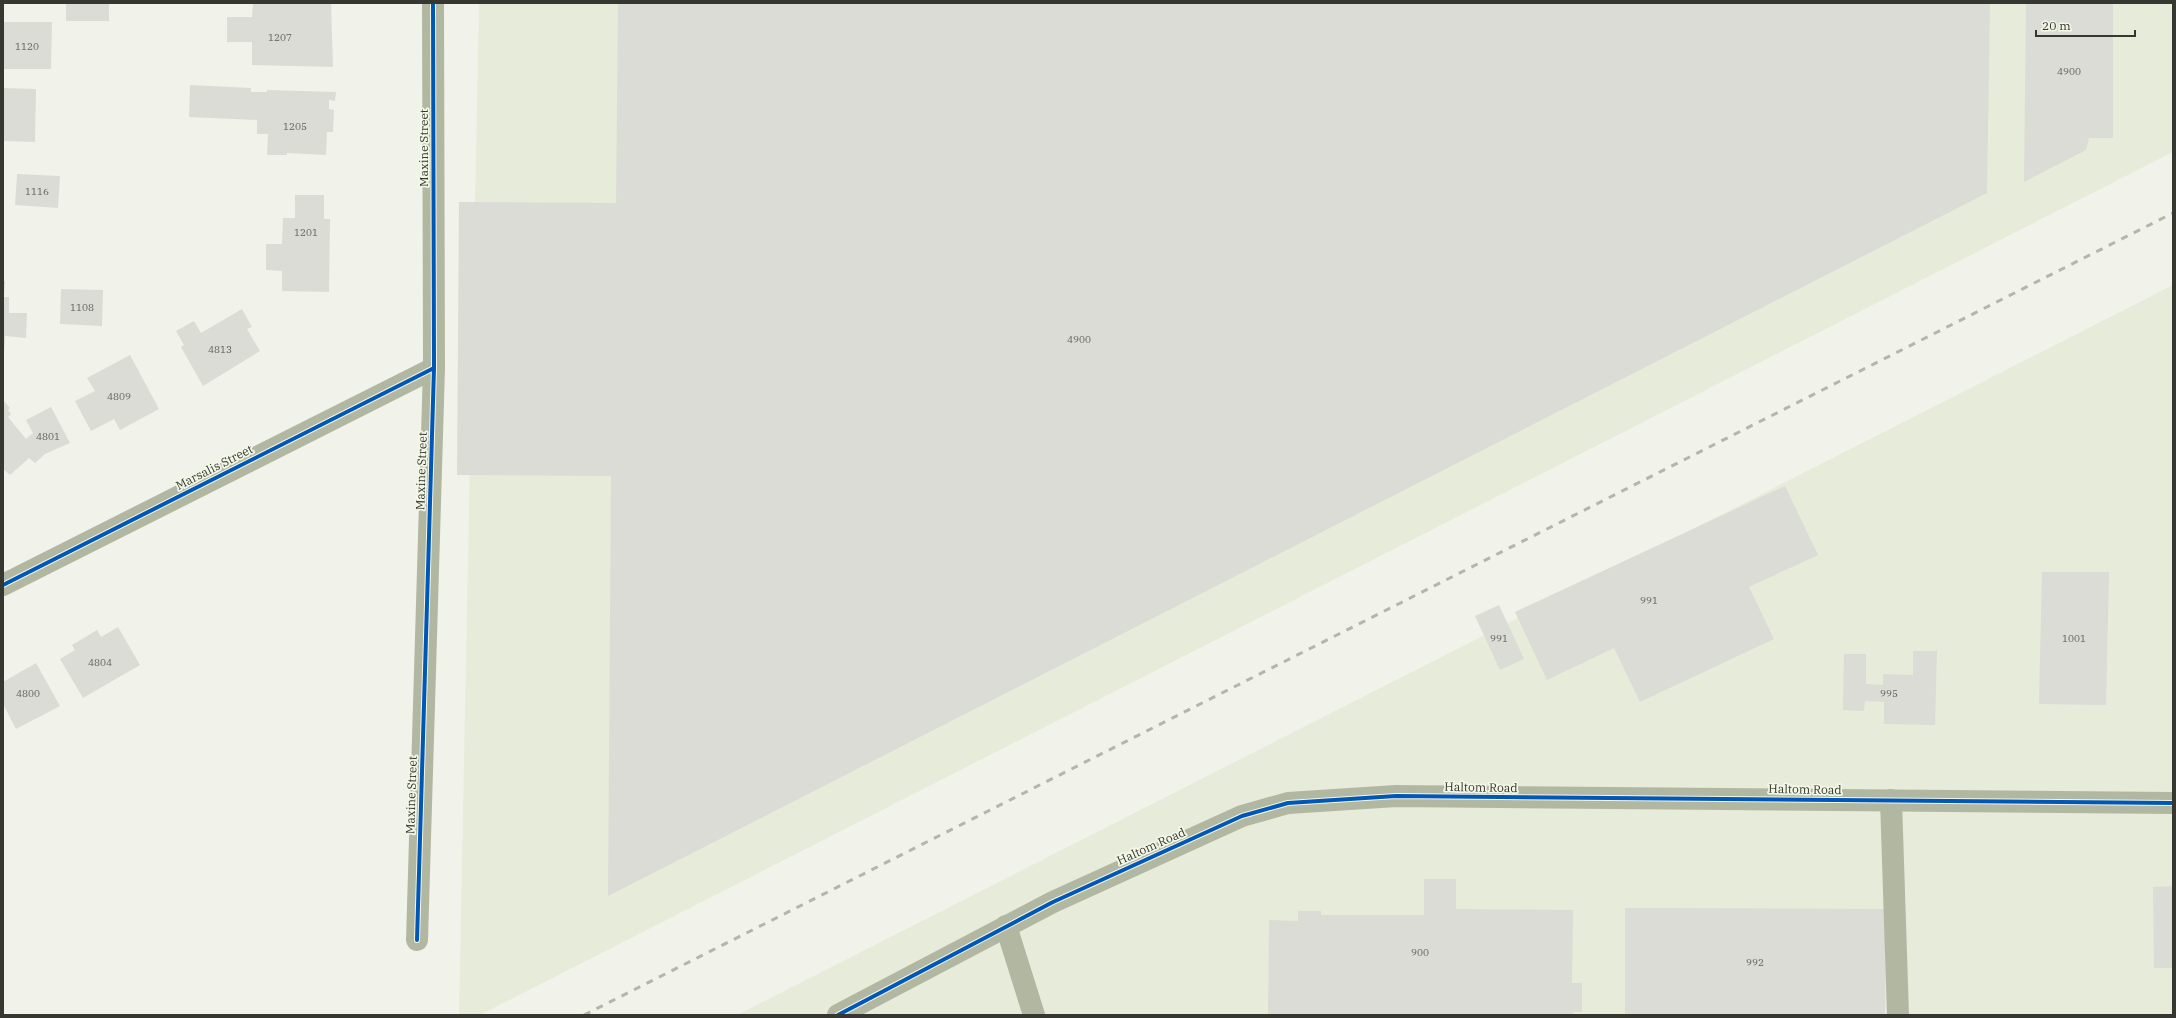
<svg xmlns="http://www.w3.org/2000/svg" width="2176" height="1018" font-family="'IBM Plex Serif',serif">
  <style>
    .built { fill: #e7ebda }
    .building { fill: #dbdcd5 }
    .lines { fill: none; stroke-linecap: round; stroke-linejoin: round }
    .minor { stroke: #b2b7a2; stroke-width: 22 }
    .rail { stroke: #b3b6a9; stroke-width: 3; stroke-dasharray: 7 7; stroke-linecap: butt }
    .cycleway-casing { stroke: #f3f7e6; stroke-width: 6 }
    .cycleway { stroke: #0057b8; stroke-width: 4 }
    .labels { text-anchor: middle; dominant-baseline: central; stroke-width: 3.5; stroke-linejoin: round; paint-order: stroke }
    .number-label { font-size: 10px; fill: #5f615a }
    .street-label { font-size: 12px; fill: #353730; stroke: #f3f7e6 }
  </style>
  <rect width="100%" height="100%" fill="#f1f3ea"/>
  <g class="built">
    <path d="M479 3H2173V152L480 1015H459Z"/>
    <path d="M2173 285V1015H737Z"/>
  </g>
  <g class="building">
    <rect x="66" y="3" width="43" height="18"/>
    <path d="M253 3H331L333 67 252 65V42H227V17H252Z"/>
    <path d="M618 3H1990L1987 193 608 896 611 476 457 475 459 202 616 203Z"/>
    <path d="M2026 3H2113V138H2089L2086 150 2024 182Z"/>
    <path d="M3 22H52L51 69H3Z"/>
    <path d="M190 85 251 88V92H267V90L336 92 335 101 329 100V109L334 110 333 132H327L326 155 287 153V155H267L268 134H257V120L189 117Z"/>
    <path d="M3 88 36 89 35 142 3 141Z"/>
    <path d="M17 174 60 176 58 208 15 205Z"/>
    <path d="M295 195H324V219H330L329 292 282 291V271L266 270V244H282L283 218H295Z"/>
    <path d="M3 281H5L4 297H9V313H27L26 338 5 336 4 355Z"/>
    <path d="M61 289 103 290 102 326 60 324Z"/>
    <path d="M242 309 252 327 247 329 260 351 203 386 181 347 184 345 176 331 194 321 201 333Z"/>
    <path d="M130 355 159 409 120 430 114 419 91 431 75 401 95 391 87 378Z"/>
    <path d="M3 400 10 408 8 410 11 414 8 417 26 439 33 433 26 420 51 407 70 443 45 454 35 463 29 458 10 475 3 469Z"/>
    <path d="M1785 486 1818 555 1749 587 1774 639 1640 702 1614 648 1547 680 1515 612Z"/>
    <path d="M2042 572H2109L2106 705 2039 704Z"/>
    <path d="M1499 605 1524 659 1500 670 1475 616Z"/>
    <path d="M118 627 140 665 83 698 60 659 75 650 72 645 97 630 101 637Z"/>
    <path d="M1913 651H1937L1935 725 1884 724V702L1865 701 1864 711 1843 710 1844 654H1866V684L1883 685V674L1913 675Z"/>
    <path d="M36 663 60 706 16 729 3 704V682Z"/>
    <path d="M1424 879H1456V909L1573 910 1572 983H1582V1012H1573V1015H1268L1269 920 1298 921V911H1321V915H1424Z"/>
    <path d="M2173 886V968H2154L2153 887Z"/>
    <path d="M1625 908 1886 909 1885 1015H1625Z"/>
  </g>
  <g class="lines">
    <g class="minor">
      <path d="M3 585 434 368"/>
      <path d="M1891 800 1898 1015"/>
      <path d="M1006 926 1034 1015"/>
      <path d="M417 940 434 368 433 3"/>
      <path d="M838 1015 1053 902 1242 816 1288 803 1396 796 2173 803"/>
    </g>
    <path class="rail" d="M584 1015 2173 213"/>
    <g class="cycleway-casing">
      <g id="cycleway">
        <path d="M3 585 434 368"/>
        <path d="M417 940 434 368 433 3"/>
        <path d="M838 1015 1053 902 1242 816 1288 803 1396 796 2173 803"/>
      </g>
    </g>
    <use href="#cycleway" class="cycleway"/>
  </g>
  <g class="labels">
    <g class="number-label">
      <text x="280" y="37">1207</text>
      <text x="27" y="46">1120</text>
      <text x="2069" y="71">4900</text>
      <text x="295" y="126">1205</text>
      <text x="37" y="191">1116</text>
      <text x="306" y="232">1201</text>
      <text x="82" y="307">1108</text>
      <text x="1079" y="339">4900</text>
      <text x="220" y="349">4813</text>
      <text x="119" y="396">4809</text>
      <text x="48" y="436">4801</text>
      <text x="1649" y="600">991</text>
      <text x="1499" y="638">991</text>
      <text x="2074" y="638">1001</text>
      <text x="100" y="662">4804</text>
      <text x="28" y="693">4800</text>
      <text x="1889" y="693">995</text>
      <text x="1420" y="952">900</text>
      <text x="1755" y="962">992</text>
    </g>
    <g class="street-label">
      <text transform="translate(423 148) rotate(-90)">Maxine Street</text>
      <text transform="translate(214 467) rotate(-27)">Marsalis Street</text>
      <text transform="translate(421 471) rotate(-88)">Maxine Street</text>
      <text transform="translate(1481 787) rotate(1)">Haltom Road</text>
      <text transform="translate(1805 789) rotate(1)">Haltom Road</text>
      <text transform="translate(411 795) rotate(-88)">Maxine Street</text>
      <text transform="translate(1151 846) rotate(-24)">Haltom Road</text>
    </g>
  </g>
  <rect width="2176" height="1018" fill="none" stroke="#353730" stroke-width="8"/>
  <path d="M2036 30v6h99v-6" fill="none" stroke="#353730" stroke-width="2"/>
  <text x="2042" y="30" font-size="12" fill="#353730" stroke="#f3f7e6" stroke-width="3" paint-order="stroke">20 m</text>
</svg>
